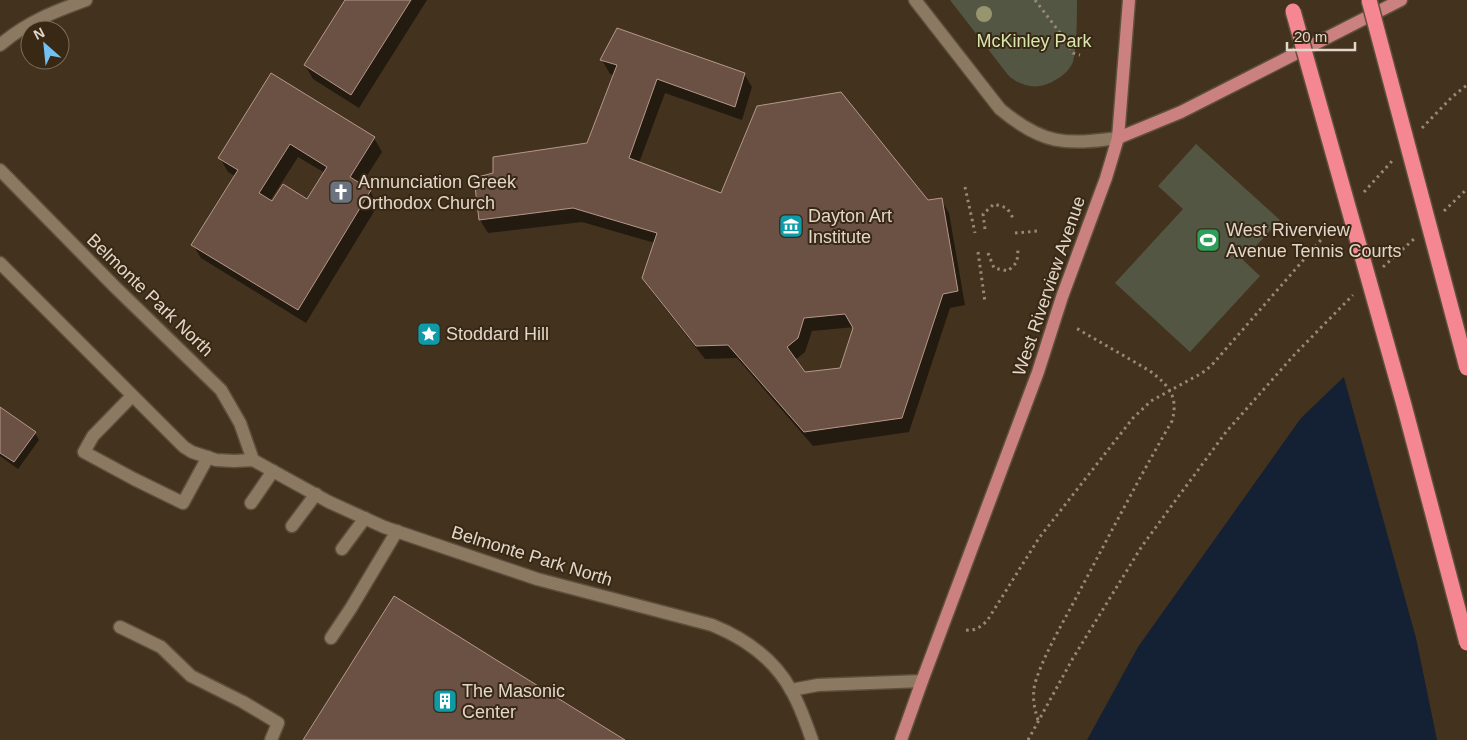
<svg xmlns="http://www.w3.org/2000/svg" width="1467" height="740" font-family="Helvetica,sans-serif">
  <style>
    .green { fill: #525642 }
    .water { fill: #142033 }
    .pier { fill: #43321e }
    .shadow { fill: #0007; fill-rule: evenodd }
    .building { fill: #6b5044; stroke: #b6988a; fill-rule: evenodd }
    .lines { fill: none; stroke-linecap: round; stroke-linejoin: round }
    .minor-casing { stroke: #5d4f3c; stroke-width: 15 }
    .major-casing { stroke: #5d4f3c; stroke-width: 15 }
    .path { stroke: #978979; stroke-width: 3; stroke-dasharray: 2.5 4; stroke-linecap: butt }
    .minor { stroke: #8c7962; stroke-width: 12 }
    .major { stroke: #ca817f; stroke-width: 12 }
    .highway-bridge-casing { stroke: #5d4f3c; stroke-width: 18; stroke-linecap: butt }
    .highway-bridge { stroke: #f48792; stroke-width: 15 }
    .tree { fill: #96956e }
    .labels { text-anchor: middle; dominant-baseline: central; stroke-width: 4; stroke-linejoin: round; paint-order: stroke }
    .park-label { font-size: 18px; fill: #dae6b0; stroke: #382814 }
    .poi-label { font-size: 18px; fill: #e1d7ca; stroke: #382814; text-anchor: start }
    .street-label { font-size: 18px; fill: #e1d7ca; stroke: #382814 }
  </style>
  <rect width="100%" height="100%" fill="#43321e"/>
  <g class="green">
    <path d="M950 0H1077C1077 16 1077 48 1073 62 1070 69 1064 75 1057 79 1041 90 1023 89 1008 75Z"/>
    <path d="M1196 144 1280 220 1243 260 1260 276 1190 352 1115 283 1183 209 1158 186Z"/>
  </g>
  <path class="water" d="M1467 259V740H1087L1138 647 1301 418Z"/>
  <path class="pier" d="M1467 256V740H1437L1416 638 1343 374Z"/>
  <g class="shadow">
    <path d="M346 0H427L359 108 313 79 305 65Z"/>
    <path d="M602 60 744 74 752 87 742 120 665 93 639 163 722 195 927 201 941 199 949 213 965 305 950 308 909 432 813 446 737 358 705 359 652 292 643 278 655 243 582 222 488 233 480 220 588 144 614 75 610 74ZM855 327 841 369 804 373 795 360 805 352 812 331Z"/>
    <path d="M271 75 374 138 382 152 361 185 370 191 378 205 306 323 201 258 193 245 235 176 228 172 220 158ZM298 157 325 173 308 201H270Z"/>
    <path d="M0 408 35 433 39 440 18 469 0 456Z"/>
  </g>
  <g class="building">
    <path d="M345 0H411L351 95 304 65Z"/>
    <path d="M617 28 745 73 735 107 657 79 629 158 721 193 757 106 841 92 928 200 942 198 958 291 943 294 902 418 804 432 728 345 696 346 642 278 657 233 573 208 479 220 474 178 493 173V157L587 143 617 65 600 60ZM845 314 853 328 840 368 805 372 787 347 798 338 804 318Z"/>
    <path d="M271 73 375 137 350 177 371 190 298 310 191 245 238 170 218 158ZM290 144 327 167 307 199 283 184 272 201 259 193Z"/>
    <path d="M0 407 36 432 14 462 0 453Z"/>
    <path d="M394 596 498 661 625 740H303Z"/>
  </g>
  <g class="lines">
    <g class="minor-casing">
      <g id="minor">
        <path d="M915 0 1000 109C1043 145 1065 145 1118 138"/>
        <path d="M0 45C27 22 53 12 86 0"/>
        <path d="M0 170 115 287 221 390 240 423 253 460"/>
        <path d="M0 263 184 447 192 452 216 460 234 461 253 460 329 502 384 527 537 579 712 625C744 638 774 659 791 690 800 705 806 723 812 740"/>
        <path d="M132 396 93 436 84 452 134 479 183 503 208 457"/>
        <path d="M251 503 273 471"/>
        <path d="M292 526 316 494"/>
        <path d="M342 549 365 518"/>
        <path d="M120 627 161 647 191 676 243 702 278 723 271 740"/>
        <path d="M331 638 351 608 397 531"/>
        <path d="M791 690 818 685 922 681"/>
      </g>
    </g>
    <g class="major-casing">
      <g id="major">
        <path d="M1118 138 1181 112 1401 0"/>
        <path d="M901 740 922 681 1038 372 1062 297 1106 178 1118 138 1129 0"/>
      </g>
    </g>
    <g class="path">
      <path d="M1035 0 1064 38 1073 53 1080 55"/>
      <path d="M1422 128 1452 97 1467 85"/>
      <path d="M965 187 975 233"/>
      <path d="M1364 192 1393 160"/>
      <path d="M1444 211 1467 189"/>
      <path d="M985 229 983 214 994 204 1007 208 1013 218"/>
      <path d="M1015 233 1038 231"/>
      <path d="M978 252 985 302"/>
      <path d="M988 253 994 268 1008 271 1017 262 1018 250"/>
      <path d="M1383 267 1414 239"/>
      <path d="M966 630C976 631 980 627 987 621L1039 538 1133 418 1151 401 1202 373 1211 366 1334 225"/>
      <path d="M1038 720C1034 707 1032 697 1035 683 1045 652 1063 623 1078 594 1109 536 1139 478 1172 421 1179 396 1168 385 1150 371L1076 328"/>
      <path d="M1028 740 1073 658 1142 546 1226 432 1295 354 1353 295"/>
    </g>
    <use href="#minor" class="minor"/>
    <use href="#major" class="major"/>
    <g class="highway-bridge-casing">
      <g id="highway-bridge">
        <path d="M1369 0 1467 368"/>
        <path d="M1293 11 1404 405 1467 643"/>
      </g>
    </g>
    <use href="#highway-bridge" class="highway-bridge"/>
  </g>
  <circle class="tree" cx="984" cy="14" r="8"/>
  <defs>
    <g id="church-square" transform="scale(1.25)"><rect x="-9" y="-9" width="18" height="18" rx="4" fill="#6b7280" stroke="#382814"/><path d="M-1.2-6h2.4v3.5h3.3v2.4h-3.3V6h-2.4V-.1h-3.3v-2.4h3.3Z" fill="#fff"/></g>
    <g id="museum-square" transform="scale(1.25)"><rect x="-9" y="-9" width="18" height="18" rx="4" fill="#0f9aa8" stroke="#382814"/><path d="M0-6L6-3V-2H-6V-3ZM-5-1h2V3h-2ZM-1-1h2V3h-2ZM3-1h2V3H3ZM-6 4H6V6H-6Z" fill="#fff"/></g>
    <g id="stadium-square" transform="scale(1.25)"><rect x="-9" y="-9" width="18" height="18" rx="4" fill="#2e9e5b" stroke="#382814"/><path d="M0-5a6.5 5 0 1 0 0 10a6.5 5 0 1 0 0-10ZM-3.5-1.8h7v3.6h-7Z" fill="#fff"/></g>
    <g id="sight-square" transform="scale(1.25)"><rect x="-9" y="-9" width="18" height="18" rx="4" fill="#0f9aa8" stroke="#382814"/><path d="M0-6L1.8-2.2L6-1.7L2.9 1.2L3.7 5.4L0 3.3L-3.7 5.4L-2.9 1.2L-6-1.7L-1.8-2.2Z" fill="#fff"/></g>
    <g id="building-square" transform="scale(1.25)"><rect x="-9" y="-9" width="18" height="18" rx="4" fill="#0f9aa8" stroke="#382814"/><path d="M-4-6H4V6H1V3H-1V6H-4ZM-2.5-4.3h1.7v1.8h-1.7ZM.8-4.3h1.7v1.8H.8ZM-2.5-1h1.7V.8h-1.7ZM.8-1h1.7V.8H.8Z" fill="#fff"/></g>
  </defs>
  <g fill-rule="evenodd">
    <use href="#church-square" x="341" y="192"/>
    <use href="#museum-square" x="791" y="226"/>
    <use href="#stadium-square" x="1208" y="240"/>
    <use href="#sight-square" x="429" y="334"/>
    <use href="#building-square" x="445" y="701"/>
  </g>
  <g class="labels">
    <g class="park-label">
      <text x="1034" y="41">McKinley Park</text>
    </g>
    <g class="poi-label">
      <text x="358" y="182">Annunciation Greek<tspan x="358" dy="21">Orthodox Church</tspan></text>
      <text x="808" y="216">Dayton Art<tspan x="808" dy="21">Institute</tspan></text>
      <text x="1226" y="230">West Riverview<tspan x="1226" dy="21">Avenue Tennis Courts</tspan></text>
      <text x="446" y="334">Stoddard Hill</text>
      <text x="462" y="691">The Masonic<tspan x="462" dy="21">Center</tspan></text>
    </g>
    <g class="street-label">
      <text transform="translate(1049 286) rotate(-71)">West Riverview Avenue</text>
      <text transform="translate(150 295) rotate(44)">Belmonte Park North</text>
      <text transform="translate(532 556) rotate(17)">Belmonte Park North</text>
    </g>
  </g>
  <g transform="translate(45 45) rotate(333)"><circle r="24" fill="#382814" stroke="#7c6e5d"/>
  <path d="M0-4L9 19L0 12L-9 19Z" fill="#72c1f5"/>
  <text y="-8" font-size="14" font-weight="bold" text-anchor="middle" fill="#e1d7ca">N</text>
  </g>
  <path d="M1287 42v8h68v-8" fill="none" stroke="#e1d7ca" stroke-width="2.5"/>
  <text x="1294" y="42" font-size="15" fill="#e1d7ca" stroke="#382814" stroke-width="4" paint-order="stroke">20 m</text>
</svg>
